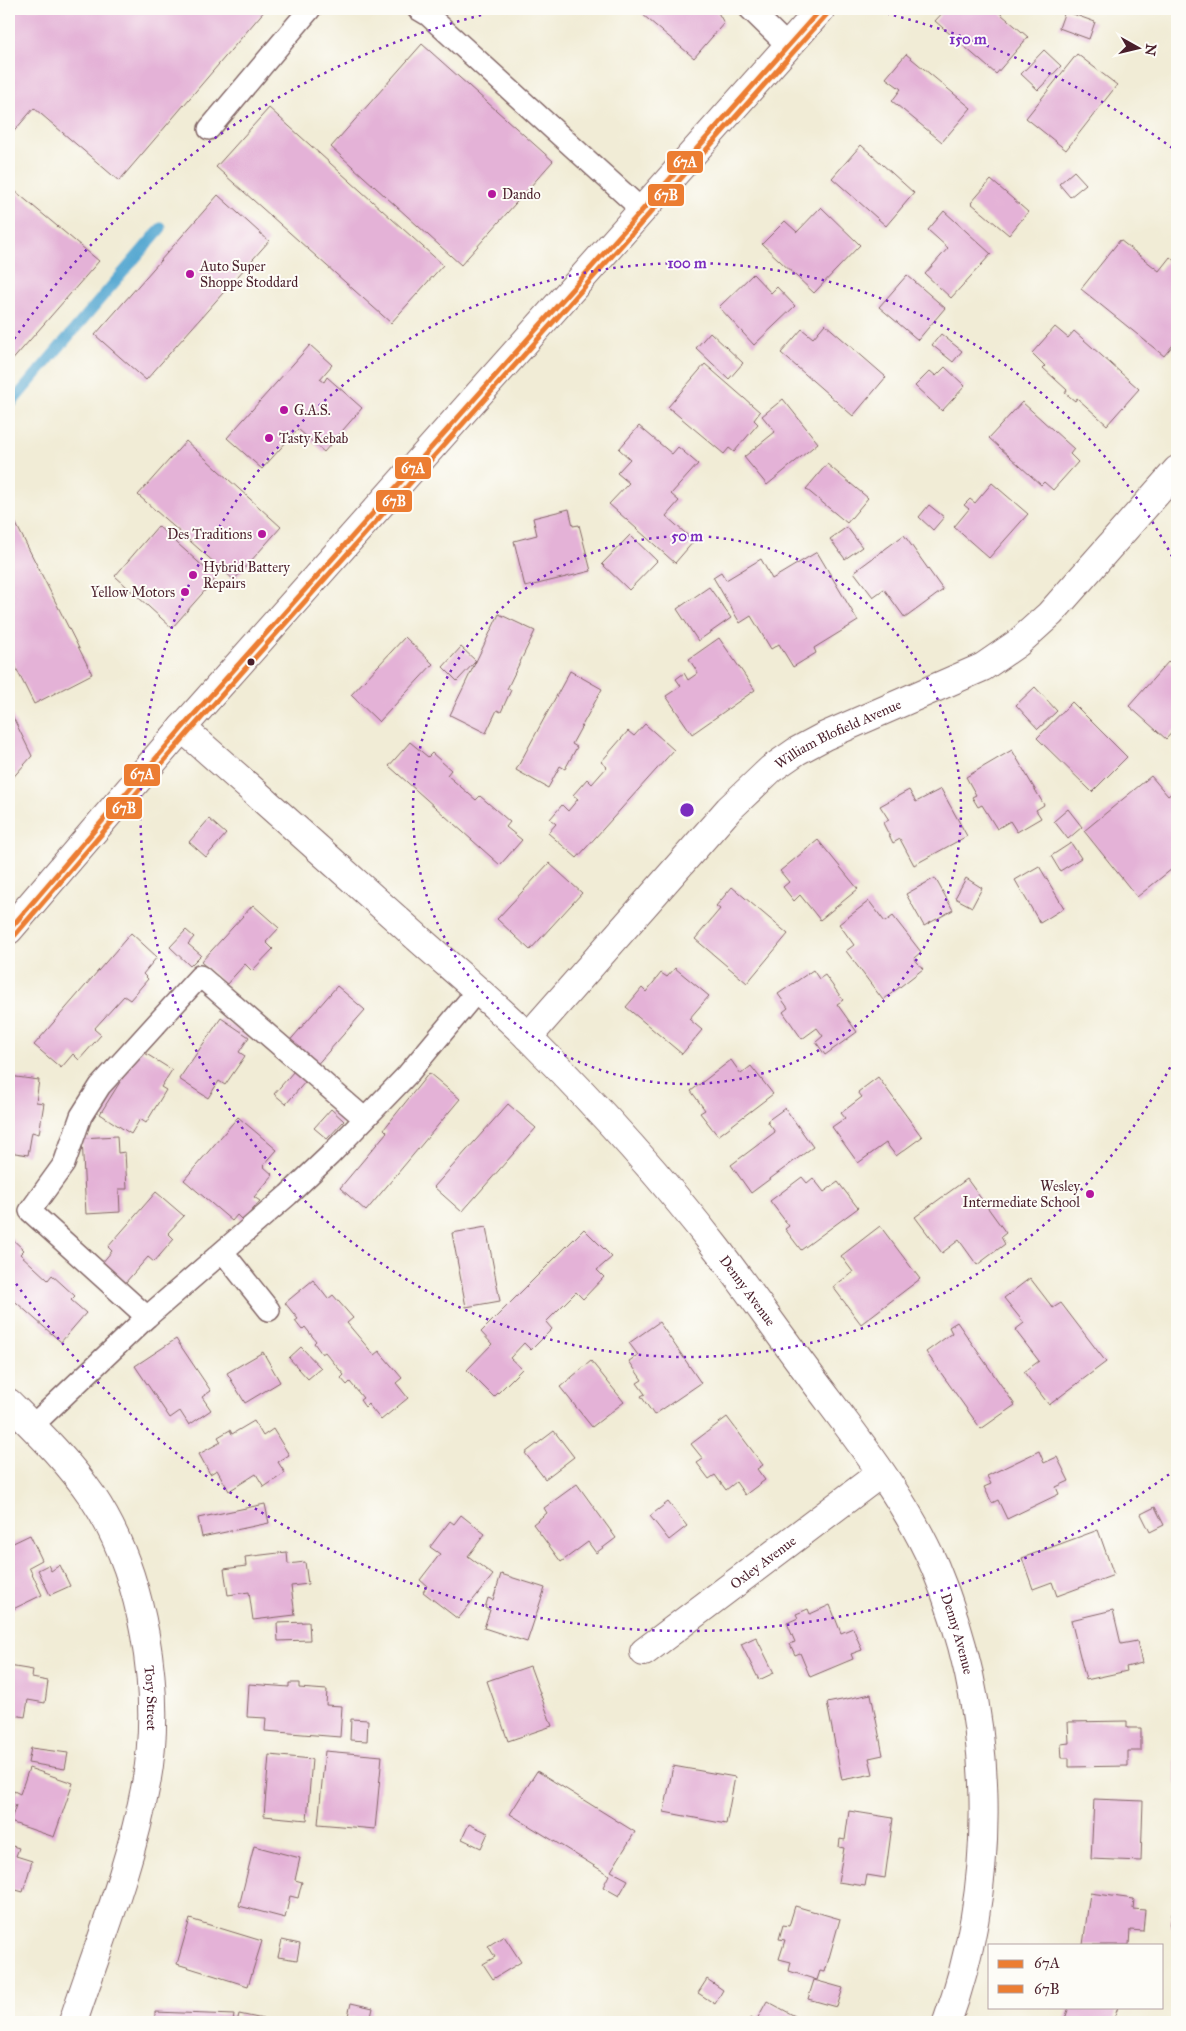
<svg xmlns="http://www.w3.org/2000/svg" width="1186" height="2031" font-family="'IM FELL Great Primer',serif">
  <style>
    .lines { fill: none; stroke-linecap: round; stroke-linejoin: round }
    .stream { stroke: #56a8d1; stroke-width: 11 }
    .building { fill: #e4b2d7 }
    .lane-casing { stroke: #846767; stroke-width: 24 }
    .street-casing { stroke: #846767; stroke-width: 30 }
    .secondary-casing { stroke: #846767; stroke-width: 30 }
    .lane { stroke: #fff; stroke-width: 21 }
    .street { stroke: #fff; stroke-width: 28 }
    .secondary { stroke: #fff; stroke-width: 28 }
    .bus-1-casing { stroke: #fdfcf7; stroke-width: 9 }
    .bus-2-casing { stroke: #fdfcf7; stroke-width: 9 }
    .bus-1 { stroke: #ec7d32; stroke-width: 5 }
    .bus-2 { stroke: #ec7d32; stroke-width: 5 }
    .ring { fill: none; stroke: #7b2cbf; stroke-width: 2.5; stroke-dasharray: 2.5 5 }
    .poi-dot { fill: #b5179e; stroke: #fdfcf7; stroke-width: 2 }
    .bus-dot { fill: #4a1f2b; stroke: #fdfcf7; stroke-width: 2 }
    .labels { text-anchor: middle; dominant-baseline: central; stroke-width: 4; stroke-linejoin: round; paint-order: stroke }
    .poi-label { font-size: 14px; fill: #4a1f2b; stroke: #fdfcf7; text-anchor: start }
    .street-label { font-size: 14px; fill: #4a1f2b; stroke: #fdfcf7 }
    .centre { fill: #7b2cbf; stroke: #fdfcf7; stroke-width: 2.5 }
    .ring-label { font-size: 15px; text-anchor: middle; font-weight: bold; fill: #7b2cbf; stroke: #fdfcf7; stroke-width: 4; stroke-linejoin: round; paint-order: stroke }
    .line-badge { stroke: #fdfcf7; stroke-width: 2 }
    .badge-label { font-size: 14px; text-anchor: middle; font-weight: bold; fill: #fff }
  </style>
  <rect width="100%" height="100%" fill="#fdfcf7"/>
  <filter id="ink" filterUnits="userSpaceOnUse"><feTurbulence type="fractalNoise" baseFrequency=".02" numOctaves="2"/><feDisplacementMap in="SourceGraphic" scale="10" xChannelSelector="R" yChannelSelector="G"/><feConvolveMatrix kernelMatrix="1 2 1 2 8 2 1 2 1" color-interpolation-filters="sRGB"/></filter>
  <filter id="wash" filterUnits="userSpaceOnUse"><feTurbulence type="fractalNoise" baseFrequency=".0096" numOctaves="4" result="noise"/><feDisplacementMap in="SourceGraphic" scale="20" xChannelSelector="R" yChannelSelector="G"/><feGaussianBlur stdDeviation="1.12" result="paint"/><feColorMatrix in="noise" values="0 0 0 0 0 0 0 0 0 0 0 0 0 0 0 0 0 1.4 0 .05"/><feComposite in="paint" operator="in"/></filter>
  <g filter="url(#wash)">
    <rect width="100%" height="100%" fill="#f1ecd6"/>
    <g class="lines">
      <path class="stream" d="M9 406 161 228"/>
    </g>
    <g id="blocks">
      <g class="building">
        <path d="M9 9H266L119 181 34 108 9 137Z"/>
        <path d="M636 9H716L724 23 694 58Z"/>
        <path d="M946 9H995L1028 37 996 74 935 21Z"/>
        <path d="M1065 11 1095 22 1089 39 1059 28Z"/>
        <path d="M422 44 553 161 461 265 331 147Z"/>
        <path d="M1044 50 1061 66 1038 90 1021 74Z"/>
        <path d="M906 54 971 108 942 142 892 101 901 89 886 78Z"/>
        <path d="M1077 54 1117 85 1066 150 1026 118Z"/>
        <path d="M269 108 443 265 391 323 216 167Z"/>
        <path d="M861 145 914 193 886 226 832 178Z"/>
        <path d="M1074 171 1086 184 1070 197 1059 184Z"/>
        <path d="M991 180 1028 212 1009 235 971 203Z"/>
        <path d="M9 186 99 261 9 364Z"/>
        <path d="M218 195 269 241 146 380 95 335Z"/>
        <path d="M821 207 860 245 814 293 762 244 785 221 797 232Z"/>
        <path d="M944 211 991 254 951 298 925 274 948 248 928 230Z"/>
        <path d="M1120 240 1159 271 1170 257 1177 263V340L1164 356 1081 289Z"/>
        <path d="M753 274 771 293 777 287 795 306 754 345 719 307Z"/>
        <path d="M907 275 945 308 918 340 879 307Z"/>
        <path d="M825 324 886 377 853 416 781 353 802 329 813 338Z"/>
        <path d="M1055 327 1068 338 1074 331 1139 389 1107 425 1077 398 1075 401 1065 393 1067 390 1043 368 1045 366 1032 353Z"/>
        <path d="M710 332 743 363 729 379 696 348Z"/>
        <path d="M941 334 962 351 953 362 932 345Z"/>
        <path d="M310 345 332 365 320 379 324 382 327 377 362 408 324 452 298 429 262 469 227 438Z"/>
        <path d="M705 364 760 412 754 420 758 424 734 452 729 448 724 454 668 407Z"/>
        <path d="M945 367 965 386 942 411 915 386 930 371 936 376Z"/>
        <path d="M783 399 818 443 767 485 744 457 775 432 762 416Z"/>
        <path d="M1022 402 1074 449 1070 454 1078 462 1053 490 1044 482 1041 485 989 438Z"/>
        <path d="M639 426 672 454 678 447 698 464 671 494 679 501 666 516 694 541 675 563 609 504 629 483 617 473 630 459 619 449Z"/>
        <path d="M186 441 281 527 234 580 138 495Z"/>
        <path d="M827 464 868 498 847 523 806 489Z"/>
        <path d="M992 483 1028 514 989 558 954 527 969 509 964 505 970 499 975 503Z"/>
        <path d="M929 505 944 517 933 530 919 517Z"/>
        <path d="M569 509 573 526 579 525 591 571 525 587 514 541 537 535 533 518Z"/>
        <path d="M9 510 92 674 34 704 9 654Z"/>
        <path d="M158 526 216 578 172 628 115 576Z"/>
        <path d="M847 527 862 547 845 559 830 539Z"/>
        <path d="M630 535 657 561 629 590 602 564Z"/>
        <path d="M904 535 943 590 905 618 884 589 873 597 854 572Z"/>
        <path d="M817 552 858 621 814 648 816 653 793 667 779 644 771 649 751 616 740 623 713 577 721 572 726 580 761 559 772 579Z"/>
        <path d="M709 587 731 618 698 641 677 609Z"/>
        <path d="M499 614 535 631 507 689 511 690 501 712 497 710 486 733 450 715Z"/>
        <path d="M405 637 433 664 379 722 351 695Z"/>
        <path d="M719 638 755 690 692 734 666 696 681 686 676 679 684 673 688 680 698 673 689 659Z"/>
        <path d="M461 647 476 661 457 681 443 667Z"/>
        <path d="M1169 661 1177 668V727L1166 739 1129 706Z"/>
        <path d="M570 671 602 689 572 744 577 747 565 769 560 766 548 788 516 770Z"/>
        <path d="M1035 687 1057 711 1038 729 1016 705Z"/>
        <path d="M1072 702 1127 757 1092 792 1037 738Z"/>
        <path d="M9 709 32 756 9 782Z"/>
        <path d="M645 724 674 750 577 858 548 833 556 824 550 819 562 805 568 811 578 799 573 795 587 779 592 784 607 767 601 762 628 731 634 736Z"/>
        <path d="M410 742 428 757 432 753 451 770 447 775 476 800 480 796 510 822 506 827 522 840 500 865 389 766Z"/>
        <path d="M1012 750 1044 805 1036 810 1041 818 1017 832 1010 821 997 829 982 805 978 807 972 797 976 795 966 777Z"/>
        <path d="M1151 776 1168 796 1177 789V843L1175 845 1177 848V865L1137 897 1084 831Z"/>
        <path d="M941 789 967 836 914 865 900 839 893 843 883 823 889 820 880 806 909 790 916 802Z"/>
        <path d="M1068 809 1082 827 1068 839 1054 821Z"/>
        <path d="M209 819 226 834 206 857 189 842Z"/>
        <path d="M818 840 858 889 820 920 800 895 794 901 783 887 789 882 780 871Z"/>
        <path d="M1071 843 1081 858 1060 871 1051 856Z"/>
        <path d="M549 863 582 893 530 950 497 919Z"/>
        <path d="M1039 866 1064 908 1040 923 1015 880Z"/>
        <path d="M935 878 953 910 924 926 906 894Z"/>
        <path d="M966 878 982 888 972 907 955 898Z"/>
        <path d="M732 887 788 934 747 983 695 939 720 909 716 906Z"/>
        <path d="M869 901 885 922 893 916 921 952 914 958 923 969 883 1000 846 951 854 945 839 924Z"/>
        <path d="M253 905 279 928 266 942 273 949 252 971 245 964 226 985 201 962Z"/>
        <path d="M186 930 194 937 188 944 201 955 190 966 170 947Z"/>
        <path d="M131 933 157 957 143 974 148 979 130 1000 124 996 94 1029 101 1035 79 1060 73 1054 61 1068 34 1045Z"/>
        <path d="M675 968 709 996 689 1019 702 1030 682 1054 626 1007 642 988 646 992 661 973 667 977Z"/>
        <path d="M813 970 819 979 825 975 843 1000 837 1004 857 1032 825 1055 816 1042 823 1036 817 1028 802 1039 783 1012 788 1008 778 994Z"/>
        <path d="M337 986 365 1010 314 1068 287 1044Z"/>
        <path d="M221 1018 249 1037 239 1052 245 1056 225 1085 219 1081 208 1098 179 1079Z"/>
        <path d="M140 1050 172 1070 161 1087 166 1090 146 1123 140 1119 131 1134 100 1114Z"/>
        <path d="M731 1060 741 1074 751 1066 773 1094 718 1136 700 1113 705 1110 691 1091Z"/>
        <path d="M294 1071 306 1081 286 1104 274 1094Z"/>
        <path d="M429 1073 460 1099 366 1211 340 1188 387 1132 384 1129Z"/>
        <path d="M9 1076 39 1080 36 1102 44 1103 39 1134 32 1132 28 1155 9 1152Z"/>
        <path d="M878 1077 922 1137 896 1156 886 1143 858 1163 832 1127 845 1118 841 1113 862 1097 858 1092Z"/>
        <path d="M508 1104 536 1128 462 1212 434 1187Z"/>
        <path d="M785 1108 813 1147 751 1193 731 1165 775 1132 767 1121Z"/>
        <path d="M331 1109 344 1121 327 1139 314 1128Z"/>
        <path d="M238 1117 277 1150 263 1166 273 1175 254 1197 260 1201 243 1221 237 1215 232 1221 184 1180Z"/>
        <path d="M117 1136 118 1153 125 1152 127 1189H119L120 1212 86 1214 82 1138Z"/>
        <path d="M802 1177 807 1183 813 1178 824 1192 838 1182 858 1208 801 1250 785 1229 789 1226 770 1201Z"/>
        <path d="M967 1179 1006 1233 1001 1237 1005 1244 977 1265 959 1240 942 1253 915 1217Z"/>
        <path d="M156 1192 184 1216 168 1233 174 1239 154 1262 148 1257 125 1283 102 1263 112 1251 108 1247Z"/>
        <path d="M880 1226 920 1279 861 1324 833 1287 853 1272 841 1256Z"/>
        <path d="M486 1227 500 1301 466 1307 452 1233Z"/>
        <path d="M584 1229 612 1257 597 1270 604 1277 583 1299 576 1292 546 1322 552 1329 531 1350 524 1343 510 1358 522 1369 494 1397 467 1370 492 1344 481 1332Z"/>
        <path d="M9 1236 24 1250 20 1254 48 1280 52 1275 75 1296 71 1300 86 1313 61 1342 9 1296Z"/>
        <path d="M1030 1278 1053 1308 1061 1303 1106 1362 1049 1405 1024 1372 1039 1361 1015 1330 1024 1323 1004 1298Z"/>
        <path d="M313 1280 328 1299 333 1295 353 1318 347 1323 374 1355 379 1351 402 1378 396 1383 408 1398 381 1420 368 1404 365 1407 360 1400 363 1398 350 1382 347 1385 341 1378 344 1375 325 1352 322 1354 314 1343 316 1341 305 1327 302 1330 295 1321 298 1319 285 1303Z"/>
        <path d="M659 1322 701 1383 654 1415 641 1396 645 1394 637 1383 642 1380 629 1361 638 1355 629 1343Z"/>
        <path d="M957 1322 1015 1405 981 1429 926 1352 952 1333 949 1327Z"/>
        <path d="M176 1339 211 1391 202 1397 211 1410 189 1425 180 1411 170 1418 135 1366Z"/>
        <path d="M301 1347 321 1368 308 1379 289 1358Z"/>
        <path d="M263 1352 280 1382 245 1403 227 1373Z"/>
        <path d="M591 1361 624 1402 592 1427 560 1387Z"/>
        <path d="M727 1417 763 1465 757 1469 765 1480 745 1495 736 1482 726 1490 715 1475 709 1479 697 1463 703 1459 691 1444Z"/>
        <path d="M254 1421 263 1436 273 1429 289 1455 278 1462 285 1473 264 1487 256 1474 229 1491 217 1470 210 1474 199 1454 221 1442 218 1437 230 1430 232 1434Z"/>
        <path d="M554 1431 574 1457 545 1479 525 1453Z"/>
        <path d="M1039 1451 1044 1463 1057 1457 1069 1481 1056 1487 1059 1494 1007 1519 998 1500 992 1503 984 1487 991 1484 987 1476Z"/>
        <path d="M577 1484 616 1538 596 1553 588 1542 561 1562 533 1524 547 1513 544 1508Z"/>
        <path d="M668 1502 687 1526 669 1540 650 1516Z"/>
        <path d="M265 1504 269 1523 202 1537 198 1518Z"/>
        <path d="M1155 1507 1164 1525 1150 1532 1141 1514Z"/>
        <path d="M461 1515 485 1534 468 1556 493 1575 458 1619 423 1592 427 1586 420 1580 440 1554 430 1547 450 1521 454 1524Z"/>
        <path d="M1098 1530 1114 1575 1057 1596 1052 1582 1033 1589 1022 1558Z"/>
        <path d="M30 1535 42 1560 29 1567 42 1595 9 1611V1545Z"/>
        <path d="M287 1552 288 1564 305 1562 308 1584 291 1586 295 1615 253 1620 249 1592 228 1595 224 1569 246 1566 245 1557Z"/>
        <path d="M48 1565 51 1571 60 1565 70 1586 50 1595 38 1570Z"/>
        <path d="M501 1574 545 1588 527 1642 484 1628 490 1610 485 1608 488 1598 493 1600Z"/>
        <path d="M830 1605 841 1633 853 1628 862 1650 851 1654 853 1659 810 1677 800 1653 795 1655 790 1644 795 1642 787 1623 798 1618 796 1614 808 1609 810 1614Z"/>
        <path d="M1113 1610 1121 1644 1137 1641 1142 1663 1126 1667 1127 1671 1086 1680 1071 1620Z"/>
        <path d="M309 1622 310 1640 278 1641 277 1623Z"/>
        <path d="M756 1637 774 1673 759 1680 741 1644Z"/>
        <path d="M9 1666 33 1670 32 1678 48 1681 45 1703 28 1700 25 1717 9 1714Z"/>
        <path d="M530 1666 552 1726 508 1741 487 1681Z"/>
        <path d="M289 1683H299V1688L327 1690 326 1705 342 1706 340 1737 265 1731 266 1718 247 1717 249 1684 289 1687Z"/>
        <path d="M871 1694 883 1755 869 1758 873 1774 842 1780 827 1703Z"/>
        <path d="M351 1719 368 1720 367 1741 350 1740Z"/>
        <path d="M1127 1721V1728H1141V1751H1128V1766L1069 1767V1758H1062L1061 1744 1069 1743 1068 1722Z"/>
        <path d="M31 1748 68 1753 65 1769 28 1763Z"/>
        <path d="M325 1751 382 1756 375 1829 318 1824Z"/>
        <rect x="1175" y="1753" width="2" height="31"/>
        <path d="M269 1755 312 1759 307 1820 264 1816Z"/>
        <path d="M673 1766 735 1777 726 1824 664 1812Z"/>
        <path d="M29 1768 73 1783 54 1837 10 1822 16 1805 10 1803 14 1791 20 1794Z"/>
        <path d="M537 1771 635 1832 611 1871 628 1880 619 1896 603 1887 609 1875 510 1814Z"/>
        <path d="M1094 1799 1143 1801 1141 1861 1091 1859Z"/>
        <path d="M849 1811 893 1818 885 1878 867 1875 865 1886 838 1882 844 1848 839 1847 840 1839 845 1840Z"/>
        <path d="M469 1824 488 1833 481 1848 462 1839Z"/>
        <path d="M9 1845 19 1848 16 1856 32 1861 23 1892 9 1888Z"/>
        <path d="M254 1846 300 1858 295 1880 302 1882 298 1898 290 1896 285 1918 239 1906Z"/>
        <path d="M1090 1893 1134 1899 1133 1909 1145 1910 1143 1931 1130 1930 1129 1945H1083Z"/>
        <path d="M1175 1897H1177V1929L1170 1928Z"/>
        <path d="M795 1906 840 1919 825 1972 820 1971 817 1980 789 1971 791 1962 779 1959 785 1940 779 1939 783 1925 789 1926Z"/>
        <path d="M190 1919 262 1941 248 1986 177 1964Z"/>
        <path d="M504 1936 521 1962 493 1979 483 1964 495 1957 488 1946Z"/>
        <path d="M282 1940 300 1944 297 1960 278 1957Z"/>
        <path d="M707 1979 723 1990 715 2004 698 1993Z"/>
        <path d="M814 1980 843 1988 837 2007 808 1999Z"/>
        <path d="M767 2001 806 2022H749L751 2018 756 2021Z"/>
        <path d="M351 2003 373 2008 370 2021 348 2016Z"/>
        <path d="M1069 2007H1118L1113 2022H1064Z"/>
        <path d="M155 2012 234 2015 233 2022H155Z"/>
        <path d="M239 2014 263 2019V2022H237Z"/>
      </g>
    </g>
  </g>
  <g filter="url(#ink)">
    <use href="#blocks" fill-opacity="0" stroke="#846767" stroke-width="1"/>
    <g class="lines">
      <g class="lane-casing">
        <g id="lane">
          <path d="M418 9 428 15 642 210"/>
          <path d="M750 9 788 46"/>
          <path d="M209 129 310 9"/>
          <path d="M223 1252 269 1310"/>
          <path d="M147 1317 30 1211 64 1164 81 1116 100 1086 200 976 364 1118"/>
          <path d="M32 1426 147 1317 288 1195 330 1155 408 1074 477 991"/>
        </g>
      </g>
      <g class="street-casing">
        <g id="street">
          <path id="s1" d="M182 728C259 795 334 863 410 931 450 967 492 1001 530 1039 596 1105 660 1175 717 1249 746 1287 774 1327 803 1366 850 1430 903 1493 935 1567 995 1710 1000 1877 947 2022"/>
          <path id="s2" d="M528 1037 729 809 771 769 797 751 825 736 983 667 1018 643 1050 614 1177 470"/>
          <path id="s3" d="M9 1403C39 1433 68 1461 92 1496 144 1573 163 1693 146 1784 131 1865 99 1944 73 2022"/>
          <path id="s4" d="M644 1652 881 1473"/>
        </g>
      </g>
      <g class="secondary-casing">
        <path id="secondary" d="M9 930 182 728 821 9"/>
      </g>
      <use href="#lane" class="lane"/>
      <use href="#street" class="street"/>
      <use href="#secondary" class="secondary"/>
      <g class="bus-1-casing">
        <path id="bus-1" d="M9 930 182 728 821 9"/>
      </g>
      <g class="bus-2-casing">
        <path id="bus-2" d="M15 935 188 733 827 14"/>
      </g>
      <use href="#bus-1" class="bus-1"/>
      <use href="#bus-2" class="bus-2"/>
    </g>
  </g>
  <g class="ring">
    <circle cx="687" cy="810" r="274"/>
    <path d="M1177 1054A547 547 0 1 1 1177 566"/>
    <path d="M1175 1470A821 821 0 0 1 10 1275M10 345A821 821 0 0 1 502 10M872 10A821 821 0 0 1 1175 150"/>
  </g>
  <g class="poi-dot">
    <circle cx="492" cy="194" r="5"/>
    <circle cx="190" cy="274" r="5"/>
    <circle cx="284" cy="410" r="5"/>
    <circle cx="269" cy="438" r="5"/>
    <circle cx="262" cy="534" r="5"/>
    <circle cx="193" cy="575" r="5"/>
    <circle cx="185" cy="592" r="5"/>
    <circle cx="1090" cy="1194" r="5"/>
  </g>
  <circle class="bus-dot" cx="251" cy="662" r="4.5"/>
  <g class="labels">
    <g class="poi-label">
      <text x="502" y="194">Dando</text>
      <text x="200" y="266">Auto Super<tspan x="200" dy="16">Shoppe Stoddard</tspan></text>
      <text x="294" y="410">G.A.S.</text>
      <text x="279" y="438">Tasty Kebab</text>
      <text x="252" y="534" text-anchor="end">Des Traditions</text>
      <text x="203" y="567">Hybrid Battery<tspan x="203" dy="16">Repairs</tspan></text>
      <text x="175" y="592" text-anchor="end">Yellow Motors</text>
      <text x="1080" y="1186" text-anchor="end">Wesley<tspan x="1080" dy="16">Intermediate School</tspan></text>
    </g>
    <g class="street-label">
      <text stroke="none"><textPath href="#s2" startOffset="438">William Blofield Avenue</textPath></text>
      <text stroke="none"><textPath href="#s1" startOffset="800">Denny Avenue</textPath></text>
      <text stroke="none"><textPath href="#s4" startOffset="149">Oxley Avenue</textPath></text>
      <text stroke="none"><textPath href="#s1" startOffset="1205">Denny Avenue</textPath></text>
      <text stroke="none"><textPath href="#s3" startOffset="338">Tory Street</textPath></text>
    </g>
  </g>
  <circle cx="687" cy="810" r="8" class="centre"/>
  <g class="ring-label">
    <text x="968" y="44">150 m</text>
    <text x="687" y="268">100 m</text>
    <text x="687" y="541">50 m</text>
  </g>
  <g class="line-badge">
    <rect x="666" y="150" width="38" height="24" rx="5" fill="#ec7d32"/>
    <rect x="647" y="183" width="38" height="24" rx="5" fill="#ec7d32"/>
    <rect x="394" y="456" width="38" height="24" rx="5" fill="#ec7d32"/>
    <rect x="375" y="489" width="38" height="24" rx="5" fill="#ec7d32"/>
    <rect x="123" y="763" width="38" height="24" rx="5" fill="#ec7d32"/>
    <rect x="105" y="796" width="38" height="24" rx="5" fill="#ec7d32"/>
  </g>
  <g class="badge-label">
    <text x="685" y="167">67A</text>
    <text x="666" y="200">67B</text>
    <text x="413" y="473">67A</text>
    <text x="394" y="506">67B</text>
    <text x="142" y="779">67A</text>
    <text x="124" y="813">67B</text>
  </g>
  <rect width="1186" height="2031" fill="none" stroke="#fdfcf7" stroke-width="30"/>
  <rect x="988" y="1944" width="175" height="65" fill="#fdfcf7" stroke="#b5a4a5"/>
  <rect x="998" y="1960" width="25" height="8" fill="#ec7d32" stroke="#b5a4a5"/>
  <text x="1034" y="1968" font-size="15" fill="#4a1f2b">67A</text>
  <rect x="998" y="1985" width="25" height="8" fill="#ec7d32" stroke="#b5a4a5"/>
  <text x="1034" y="1994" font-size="15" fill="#4a1f2b">67B</text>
  <g transform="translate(1138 48) rotate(98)" stroke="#fdfcf7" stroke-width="4" paint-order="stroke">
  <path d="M0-4L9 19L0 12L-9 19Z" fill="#4a1f2b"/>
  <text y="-8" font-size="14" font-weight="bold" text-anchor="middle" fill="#4a1f2b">N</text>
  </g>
</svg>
